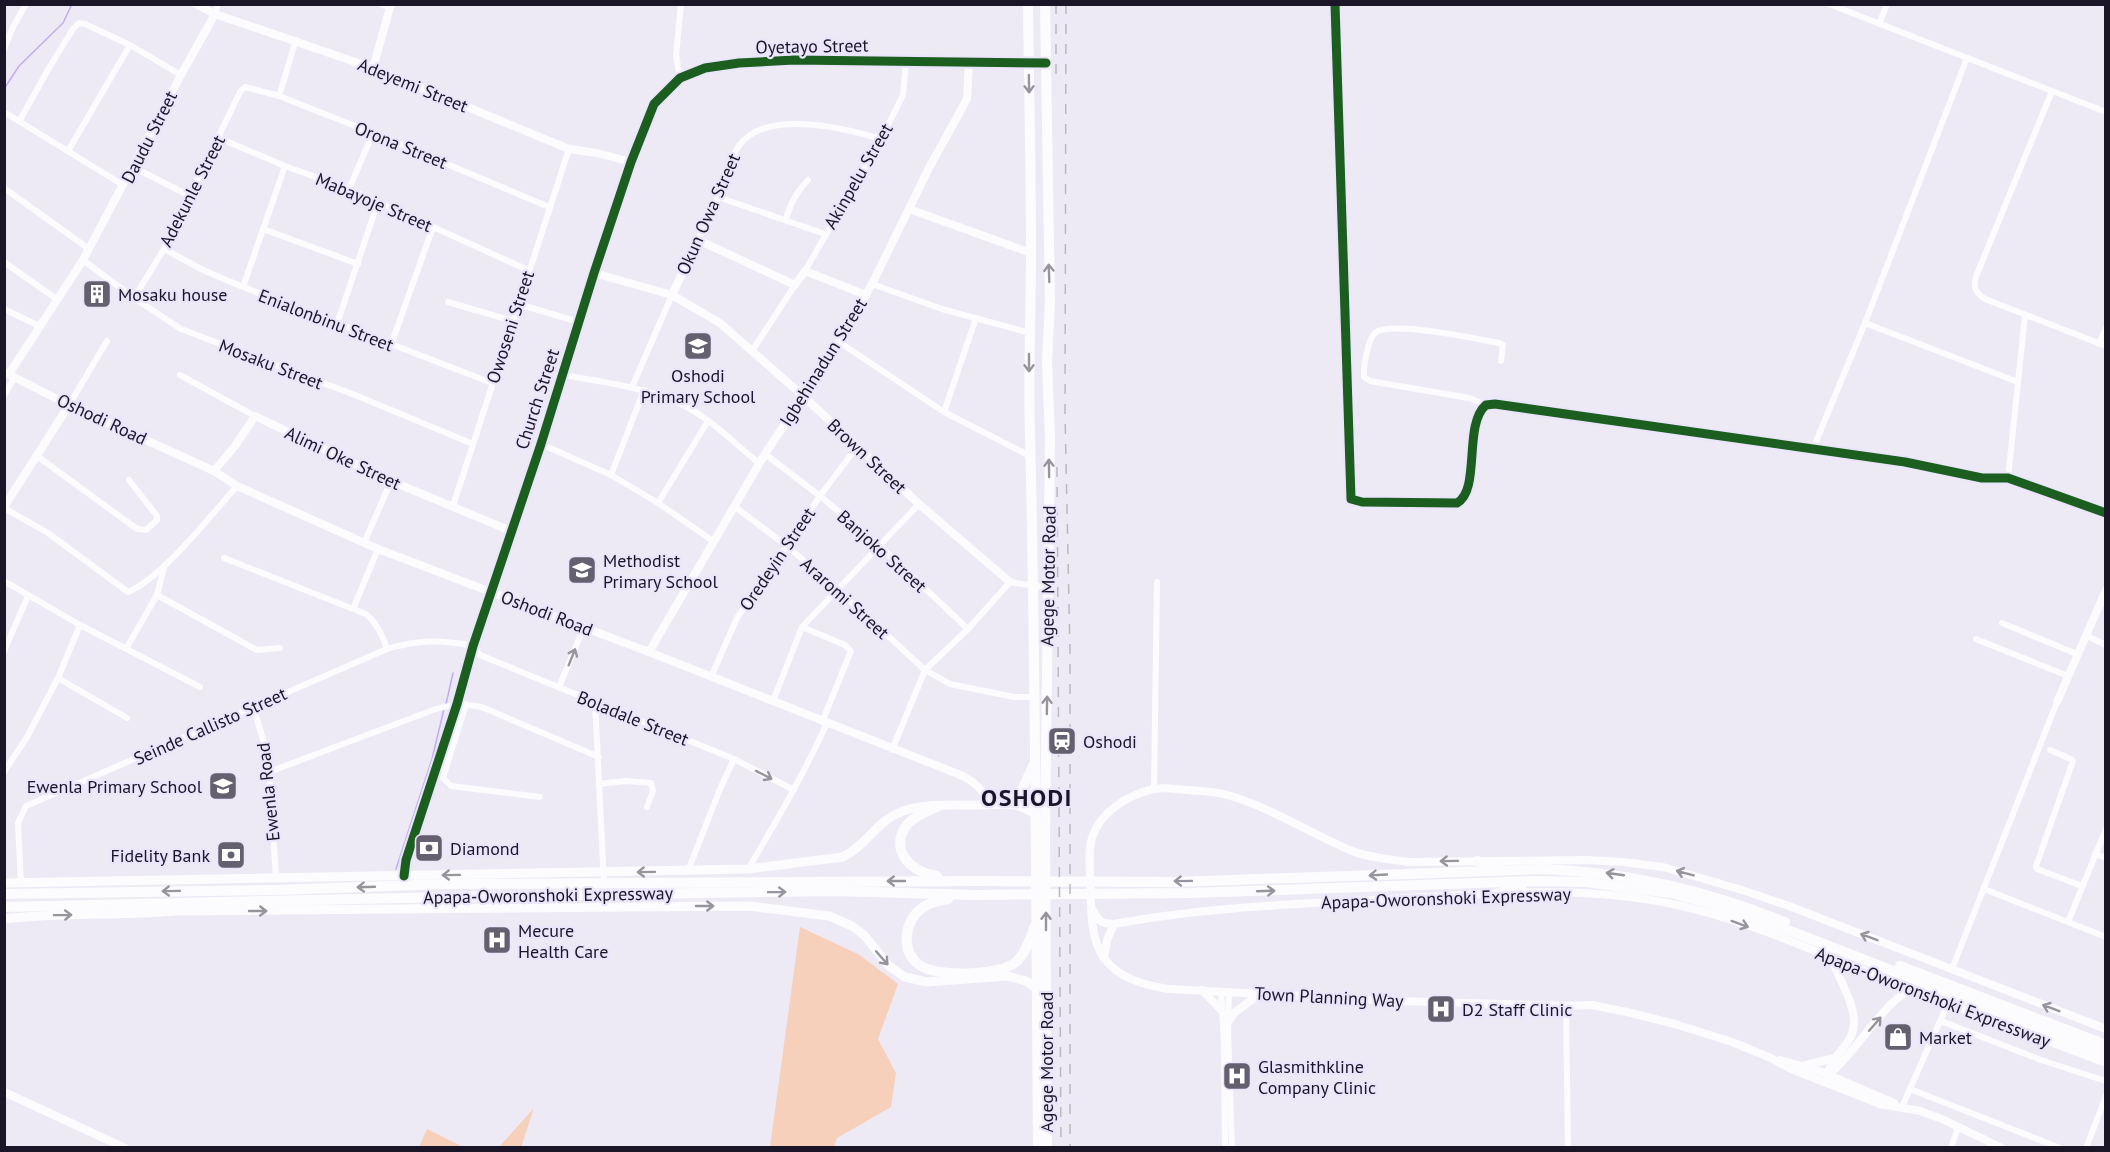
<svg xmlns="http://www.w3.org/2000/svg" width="2110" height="1152" font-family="'PT Sans',sans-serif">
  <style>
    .grass { fill: #f6d0ba }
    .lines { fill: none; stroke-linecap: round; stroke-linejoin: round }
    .stream { stroke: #c2adee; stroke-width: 1.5 }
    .minor { stroke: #fcfcfe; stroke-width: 6 }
    .tertiary { stroke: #fcfcfe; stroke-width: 8 }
    .secondary { stroke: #fcfcfe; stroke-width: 8 }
    .primary { stroke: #fcfcfe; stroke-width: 9 }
    .trunk { stroke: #fcfcfe; stroke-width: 10 }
    .motorway { stroke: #fcfcfe; stroke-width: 10 }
    .rail { stroke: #b9b9bc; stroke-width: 1.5; stroke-dasharray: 10 10; stroke-linecap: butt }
    .cycleway-casing { stroke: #ebe5fb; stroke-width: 13 }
    .cycleway { stroke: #1b5e20; stroke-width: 9 }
    .oneway { stroke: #97949e }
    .labels { text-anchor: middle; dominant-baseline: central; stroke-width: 4.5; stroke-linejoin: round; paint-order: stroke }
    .street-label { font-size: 18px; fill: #1b1528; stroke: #ebe5fb }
    .poi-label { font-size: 18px; fill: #1b1528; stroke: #ebe5fb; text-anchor: start }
    .district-label { font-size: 24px; font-weight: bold; letter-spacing: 1.5px; fill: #1b1528; stroke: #ebe5fb }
  </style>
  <rect width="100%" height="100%" fill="#edeaf6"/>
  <g class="grass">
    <path d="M800 927 858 954 898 984 878 1039 896 1073 891 1107 837 1138 834 1147H770Z"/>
    <path d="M534 1108 521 1147H499Z"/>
    <path d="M427 1129 463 1147H419Z"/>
  </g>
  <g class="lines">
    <g class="stream">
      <path d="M4 89 19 66 63 23 72 4"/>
      <path d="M446 704 453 673"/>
      <path d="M396 869 432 759 444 709"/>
    </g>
    <g class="minor">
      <path d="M381 4 390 8"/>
      <path d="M1335 4 1351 499 1362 502 1457 503C1481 490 1463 424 1486 405L1495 404 1905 462 1982 478H2008L2106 513"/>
      <path d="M1829 4 2106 112"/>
      <path d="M215 14 218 4"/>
      <path d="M1879 24 1887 4"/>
      <path d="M4 49 13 27 26 4"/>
      <path d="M680 78 676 55 681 4"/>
      <path d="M2052 91 1977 274C1973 285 1974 292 1985 299L2106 346"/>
      <path d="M279 96 296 40"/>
      <path d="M4 112 123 185"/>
      <path d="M20 120 49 68 73 29 79 23 85 24 130 45 181 75"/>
      <path d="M219 138 285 166 349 189 528 270"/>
      <path d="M68 151 130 45"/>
      <path d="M133 167 190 196"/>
      <path d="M4 188 89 249"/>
      <path d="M349 189 373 133"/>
      <path d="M718 197 825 234"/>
      <path d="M786 219C791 203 796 192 808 180"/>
      <path d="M263 229 358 264"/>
      <path d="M698 240C707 222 716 204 723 185 727 173 731 157 738 147 764 108 844 128 881 139"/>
      <path d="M164 249 203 270 243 287 492 383"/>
      <path d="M83 260 134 298 181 329 355 395 473 444"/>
      <path d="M4 262 58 300"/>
      <path d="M805 271 881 139 903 95 906 62"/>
      <path d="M872 284 942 309 1030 333"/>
      <path d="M243 287 285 166"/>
      <path d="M134 298 164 249 240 92 245 87 279 96 373 133 549 207"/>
      <path d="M448 302 513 321"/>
      <path d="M518 304 579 322"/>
      <path d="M4 309 39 326"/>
      <path d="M1865 323 2018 382"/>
      <path d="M337 324 378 202"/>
      <path d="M839 342 944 412 1030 456"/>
      <path d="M2099 344 2106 328"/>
      <path d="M391 345 433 227"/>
      <path d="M752 351 795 285"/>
      <path d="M180 375 255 416"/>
      <path d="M563 375C603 382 645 387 683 405 711 419 735 444 759 463"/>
      <path d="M632 387 672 295"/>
      <path d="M4 395 15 377"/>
      <path d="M69 405 107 341"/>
      <path d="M1486 405 1469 398 1370 381 1364 377C1363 367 1368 339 1375 333 1391 320 1477 339 1499 343L1503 345 1501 361"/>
      <path d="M944 412 976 318"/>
      <path d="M541 444 611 475 658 503 713 541"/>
      <path d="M1813 449 1865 323 1967 58"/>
      <path d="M765 454 820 496 880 546 968 629"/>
      <path d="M37 456 137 529 146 530 157 520V516L129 480"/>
      <path d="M611 475 644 390"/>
      <path d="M2008 478 2025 315"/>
      <path d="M658 503 708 421"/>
      <path d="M453 506 569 149"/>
      <path d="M734 506 787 546 837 589 925 670 950 684 1014 697H1034"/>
      <path d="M4 508 48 533 128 592C161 579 212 514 237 486"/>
      <path d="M364 543 391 481"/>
      <path d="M224 558 366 614C377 623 383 636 387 649"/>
      <path d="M164 567 157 595 257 650 280 648"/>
      <path d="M4 581 80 625 200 687"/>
      <path d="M353 609 378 549"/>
      <path d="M2002 623 2077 654"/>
      <path d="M802 627 845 645 851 651 822 722"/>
      <path d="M2085 635 2106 645"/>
      <path d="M1976 639 2068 676"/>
      <path d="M126 649 157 595"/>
      <path d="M4 651 28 596"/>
      <path d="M711 677 737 618 820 496 856 448"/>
      <path d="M58 678 127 718"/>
      <path d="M559 687 584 627"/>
      <path d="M595 701 604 883"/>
      <path d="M773 701 802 627 919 504"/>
      <path d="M466 704 443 778 451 786 540 797"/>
      <path d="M253 707 266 749 269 772 276 878"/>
      <path d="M892 750 925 670 968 629 1010 582 1049 588"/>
      <path d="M2050 750 2071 759 2073 761 2036 866 2037 869 2082 886"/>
      <path d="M4 772 27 737 58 678 80 625"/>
      <path d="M269 772 433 710C452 704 465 703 484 708L599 757"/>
      <path d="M599 784 625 781 651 783 653 791 647 807"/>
      <path d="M1154 789 1157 582"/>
      <path d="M2095 854 2106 858"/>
      <path d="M748 869C777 821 804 774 827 723"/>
      <path d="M688 871 720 789 734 759"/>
      <path d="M21 884 18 823 26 806 387 649C417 640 441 639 473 646L480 655 734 759 794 790"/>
      <path d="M1984 889 2106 937"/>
      <path d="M2068 922 2106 829"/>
      <path d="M1952 969 2057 702"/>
      <path d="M1221 991 1224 1041 1225 1148"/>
      <path d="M1229 992 1228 1031 1232 1148"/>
      <path d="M1566 1006 1568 1148"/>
      <path d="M1941 1021 2041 1060 2106 1081"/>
      <path d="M1910 1089 2060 1148"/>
      <path d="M1902 1107 1948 1003"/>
      <path d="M1951 1148 1958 1127"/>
      <path d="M2086 1148 2106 1096"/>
    </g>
    <g class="tertiary">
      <path d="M196 4 215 14 373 68 569 149 597 153 631 162"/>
      <path d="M373 68 391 4"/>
      <path d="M909 209 1031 253"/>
      <path d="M594 273 672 295 720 323 802 395 919 504 1010 582"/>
      <path d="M672 295 698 240 795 285 805 271 866 295"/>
      <path d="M4 372 69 405 214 471 237 486 378 549 649 652 963 776C977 784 983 790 989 805"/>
      <path d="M9 374 83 260 181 75 215 14"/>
      <path d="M214 471 235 446 255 416 391 481 511 531"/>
      <path d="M4 507 69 405"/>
      <path d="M649 652 765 454 839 342 872 284 929 168 967 99 969 62"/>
      <path d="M2057 702 2106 590"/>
      <path d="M404 876 406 860 457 704 473 646 541 444 594 273 631 162 654 104 680 78 705 68 739 63 794 60 1046 63"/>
      <path d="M4 1092 125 1148"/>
    </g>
    <g class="secondary">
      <path d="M1093 910C1098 921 1102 924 1114 924"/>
      <path d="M1104 958 1107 940 1114 924C1205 907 1298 904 1390 899 1486 894 1582 884 1677 905 1747 920 1822 954 1889 981 1961 1009 2033 1035 2106 1063"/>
      <path d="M1202 990 1223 1012"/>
      <path d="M1229 1021 1234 1013 1261 993"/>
      <path d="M1780 1060 1819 1071 1894 1103"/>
      <path d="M1806 1065 1834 1058"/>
      <path d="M1827 1075C1854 1057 1886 997 1912 990"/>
      <path d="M1828 1080C1826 1056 1853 1049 1854 1023 1855 1004 1837 975 1831 957"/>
      <path d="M2002 1148 1942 1119 1920 1111 1880 1104 1791 1069 1771 1058 1732 1042 1675 1024 1627 1012 1592 1005 1566 1006 1397 1001 1168 989C1145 985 1119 979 1104 958 1092 941 1091 917 1091 897 1091 879 1087 855 1092 838 1100 812 1129 794 1154 789 1164 787 1176 789 1186 790 1200 791 1216 791 1231 796 1273 809 1310 833 1350 850 1368 858 1389 859 1408 862L1586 860 1623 862 1663 867 1742 890 1789 906 2106 1029"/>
    </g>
    <g class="primary">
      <path d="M1002 803 1022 789 1034 763"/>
      <path d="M4 883 748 869 843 857C863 847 871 831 888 819 912 801 950 806 978 805 990 805 1002 803 1015 805 1022 807 1029 810 1036 814"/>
      <path d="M4 919C61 912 118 916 175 911L749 906 829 916 852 926 864 935 889 966 905 977 927 982 1007 976 1026 981 1036 988"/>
    </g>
    <g class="trunk">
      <path d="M1028 4C1029 87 1031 169 1031 252 1031 313 1028 374 1030 435 1036 673 1036 910 1038 1148"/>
      <path d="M1045 4 1050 302 1047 361 1050 439 1045 836 1047 1148"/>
    </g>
    <g class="motorway">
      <path d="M1477 861 1498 867"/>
      <path d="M937 876C912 873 889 851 906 826 914 816 928 811 939 806"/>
      <path d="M4 894 277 890 444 884 976 881 1175 882 1544 869C1632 873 1703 890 1785 922"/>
      <path d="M1497 894 1522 885"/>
      <path d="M948 899C939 901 930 902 922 908 905 921 900 949 918 964 935 978 999 976 1016 962 1026 953 1030 938 1035 926"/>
      <path d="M4 907 448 897 834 891 975 895 1190 893 1536 881 1586 882 1630 888 1671 893 1711 904 1793 932 2106 1054"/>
      <path d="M1900 966 2106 1045"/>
    </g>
    <g class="rail">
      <path d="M1056 4V77"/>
      <path d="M1066 4 1065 413 1070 652V1148"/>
      <path d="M1057 467 1061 1148"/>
    </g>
    <g class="cycleway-casing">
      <g id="cycleway">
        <path d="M1335 4 1351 499 1362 502 1457 503C1481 490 1463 424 1486 405L1495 404 1905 462 1982 478H2008L2106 513"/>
        <path d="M404 876 406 860 457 704 473 646 541 444 594 273 631 162 654 104 680 78 705 68 739 63 794 60 1046 63"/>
      </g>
    </g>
    <use href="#cycleway" class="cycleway"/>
  </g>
  <defs><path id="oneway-shaft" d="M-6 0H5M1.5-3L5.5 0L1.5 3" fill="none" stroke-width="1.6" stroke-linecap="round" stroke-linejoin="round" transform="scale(1.5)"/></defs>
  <g class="oneway">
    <use href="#oneway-shaft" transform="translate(1029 84) rotate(89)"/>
    <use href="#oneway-shaft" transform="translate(1049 273) rotate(-92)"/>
    <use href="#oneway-shaft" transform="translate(1029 363) rotate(90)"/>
    <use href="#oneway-shaft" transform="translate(1049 468) rotate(-91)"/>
    <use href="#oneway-shaft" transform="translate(572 657) rotate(-68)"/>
    <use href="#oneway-shaft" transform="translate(1047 705) rotate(-89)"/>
    <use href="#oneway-shaft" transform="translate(764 775) rotate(27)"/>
    <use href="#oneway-shaft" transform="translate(1449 861) rotate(179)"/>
    <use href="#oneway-shaft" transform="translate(646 872) rotate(179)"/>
    <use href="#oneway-shaft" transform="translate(1685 873) rotate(-165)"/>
    <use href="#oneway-shaft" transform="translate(1615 874) rotate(-172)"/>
    <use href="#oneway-shaft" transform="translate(451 875) rotate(179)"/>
    <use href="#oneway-shaft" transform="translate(1378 875) rotate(177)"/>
    <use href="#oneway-shaft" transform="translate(896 881) rotate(180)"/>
    <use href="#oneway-shaft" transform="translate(1183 881) rotate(179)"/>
    <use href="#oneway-shaft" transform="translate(366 887) rotate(178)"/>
    <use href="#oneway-shaft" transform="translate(171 891) rotate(179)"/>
    <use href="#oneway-shaft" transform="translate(1266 891) rotate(-2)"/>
    <use href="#oneway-shaft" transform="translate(777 892) rotate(-1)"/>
    <use href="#oneway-shaft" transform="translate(705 906)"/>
    <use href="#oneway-shaft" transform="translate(258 911)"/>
    <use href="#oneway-shaft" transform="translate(63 915) rotate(-1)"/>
    <use href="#oneway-shaft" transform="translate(1046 921) rotate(-90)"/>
    <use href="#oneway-shaft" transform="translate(1740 924) rotate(20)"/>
    <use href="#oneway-shaft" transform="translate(1869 937) rotate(-159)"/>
    <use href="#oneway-shaft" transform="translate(882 958) rotate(49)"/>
    <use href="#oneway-shaft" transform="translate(2051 1008) rotate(-159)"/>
    <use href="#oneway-shaft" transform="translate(1875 1024) rotate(-49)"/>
  </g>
  <defs>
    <g id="building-square" transform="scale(1.5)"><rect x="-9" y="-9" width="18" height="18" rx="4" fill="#646070" stroke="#ebe5fb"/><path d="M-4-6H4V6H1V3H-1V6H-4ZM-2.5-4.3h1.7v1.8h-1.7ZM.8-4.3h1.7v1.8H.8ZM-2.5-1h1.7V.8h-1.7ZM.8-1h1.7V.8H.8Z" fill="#fff"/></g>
    <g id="school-square" transform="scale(1.5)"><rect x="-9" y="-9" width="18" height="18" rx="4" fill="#646070" stroke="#ebe5fb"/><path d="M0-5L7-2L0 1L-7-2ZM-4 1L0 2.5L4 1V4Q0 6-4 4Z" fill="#fff"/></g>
    <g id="station-square" transform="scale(1.5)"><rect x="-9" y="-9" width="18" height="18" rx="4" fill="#646070" stroke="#ebe5fb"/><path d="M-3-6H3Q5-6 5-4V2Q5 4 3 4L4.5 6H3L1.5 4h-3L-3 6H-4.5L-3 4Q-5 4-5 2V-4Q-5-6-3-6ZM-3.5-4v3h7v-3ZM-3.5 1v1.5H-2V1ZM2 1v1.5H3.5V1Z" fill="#fff"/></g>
    <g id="bank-square" transform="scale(1.5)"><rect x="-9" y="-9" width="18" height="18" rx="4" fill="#646070" stroke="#ebe5fb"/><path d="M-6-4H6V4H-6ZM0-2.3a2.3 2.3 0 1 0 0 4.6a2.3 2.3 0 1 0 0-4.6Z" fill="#fff"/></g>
    <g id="hospital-square" transform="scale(1.5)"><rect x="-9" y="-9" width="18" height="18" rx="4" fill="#646070" stroke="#ebe5fb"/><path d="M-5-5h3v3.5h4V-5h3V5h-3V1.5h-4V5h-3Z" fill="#fff"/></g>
    <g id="shop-square" transform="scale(1.5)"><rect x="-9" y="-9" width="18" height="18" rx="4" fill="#646070" stroke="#ebe5fb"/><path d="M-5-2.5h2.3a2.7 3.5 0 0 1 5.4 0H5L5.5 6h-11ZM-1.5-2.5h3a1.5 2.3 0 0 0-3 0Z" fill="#fff"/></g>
  </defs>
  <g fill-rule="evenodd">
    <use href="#building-square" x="97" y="294"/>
    <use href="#school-square" x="698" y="346"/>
    <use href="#school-square" x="582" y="570"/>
    <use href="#station-square" x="1062" y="741"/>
    <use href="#school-square" x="223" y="786"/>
    <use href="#bank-square" x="429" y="848"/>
    <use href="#bank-square" x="231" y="855"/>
    <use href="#hospital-square" x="497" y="940"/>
    <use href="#hospital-square" x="1441" y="1009"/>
    <use href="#shop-square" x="1898" y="1037"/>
    <use href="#hospital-square" x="1237" y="1076"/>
  </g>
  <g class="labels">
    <g class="street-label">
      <text transform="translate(812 46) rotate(-1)">Oyetayo Street</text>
      <text transform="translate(413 85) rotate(22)">Adeyemi Street</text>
      <text transform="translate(149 137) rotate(-63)">Daudu Street</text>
      <text transform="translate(401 145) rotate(22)">Orona Street</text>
      <text transform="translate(858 176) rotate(-60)">Akinpelu Street</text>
      <text transform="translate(192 191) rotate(-63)">Adekunle Street</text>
      <text transform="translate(374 202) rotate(23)">Mabayoje Street</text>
      <text transform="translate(708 214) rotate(-66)">Okun Owa Street</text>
      <text transform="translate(326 320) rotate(21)">Enialonbinu Street</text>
      <text transform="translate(510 327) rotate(-72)">Owoseni Street</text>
      <text transform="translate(823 362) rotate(-58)">Igbehinadun Street</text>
      <text transform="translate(271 364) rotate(21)">Mosaku Street</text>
      <text transform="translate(537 399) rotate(-72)">Church Street</text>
      <text transform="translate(102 419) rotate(25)">Oshodi Road</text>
      <text transform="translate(867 456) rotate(43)">Brown Street</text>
      <text transform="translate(343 458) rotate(25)">Alimi Oke Street</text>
      <text transform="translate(882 551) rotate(42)">Banjoko Street</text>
      <text transform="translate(777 559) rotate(-56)">Oredeyin Street</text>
      <text transform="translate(1048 576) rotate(-89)">Agege Motor Road</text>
      <text transform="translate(845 598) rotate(42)">Araromi Street</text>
      <text transform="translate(547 613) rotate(21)">Oshodi Road</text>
      <text transform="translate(633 718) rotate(22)">Boladale Street</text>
      <text transform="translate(210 726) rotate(-24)">Seinde Callisto Street</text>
      <text transform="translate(268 792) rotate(-96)">Ewenla Road</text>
      <text transform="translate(548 895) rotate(-1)">Apapa-Oworonshoki Expressway</text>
      <text transform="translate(1446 898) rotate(-2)">Apapa-Oworonshoki Expressway</text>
      <text transform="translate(1329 997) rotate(3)">Town Planning Way</text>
      <text transform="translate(1933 997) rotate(21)">Apapa-Oworonshoki Expressway</text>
      <text transform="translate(1046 1062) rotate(-90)">Agege Motor Road</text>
    </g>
    <g class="poi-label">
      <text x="118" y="294">Mosaku house</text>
      <text x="698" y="375" text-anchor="middle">Oshodi<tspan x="698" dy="21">Primary School</tspan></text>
      <text x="603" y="560">Methodist<tspan x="603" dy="21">Primary School</tspan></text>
      <text x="1083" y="741">Oshodi</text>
      <text x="202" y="786" text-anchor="end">Ewenla Primary School</text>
      <text x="450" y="848">Diamond</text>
      <text x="210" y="855" text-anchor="end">Fidelity Bank</text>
      <text x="518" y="930">Mecure<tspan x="518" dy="21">Health Care</tspan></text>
      <text x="1462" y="1009">D2 Staff Clinic</text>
      <text x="1919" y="1037">Market</text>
      <text x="1258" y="1066">Glasmithkline<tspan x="1258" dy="21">Company Clinic</tspan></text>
    </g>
    <g class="district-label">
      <text x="1027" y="797">OSHODI</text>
    </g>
  </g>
  <rect width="2110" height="1152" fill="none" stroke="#1b1528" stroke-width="12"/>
</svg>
